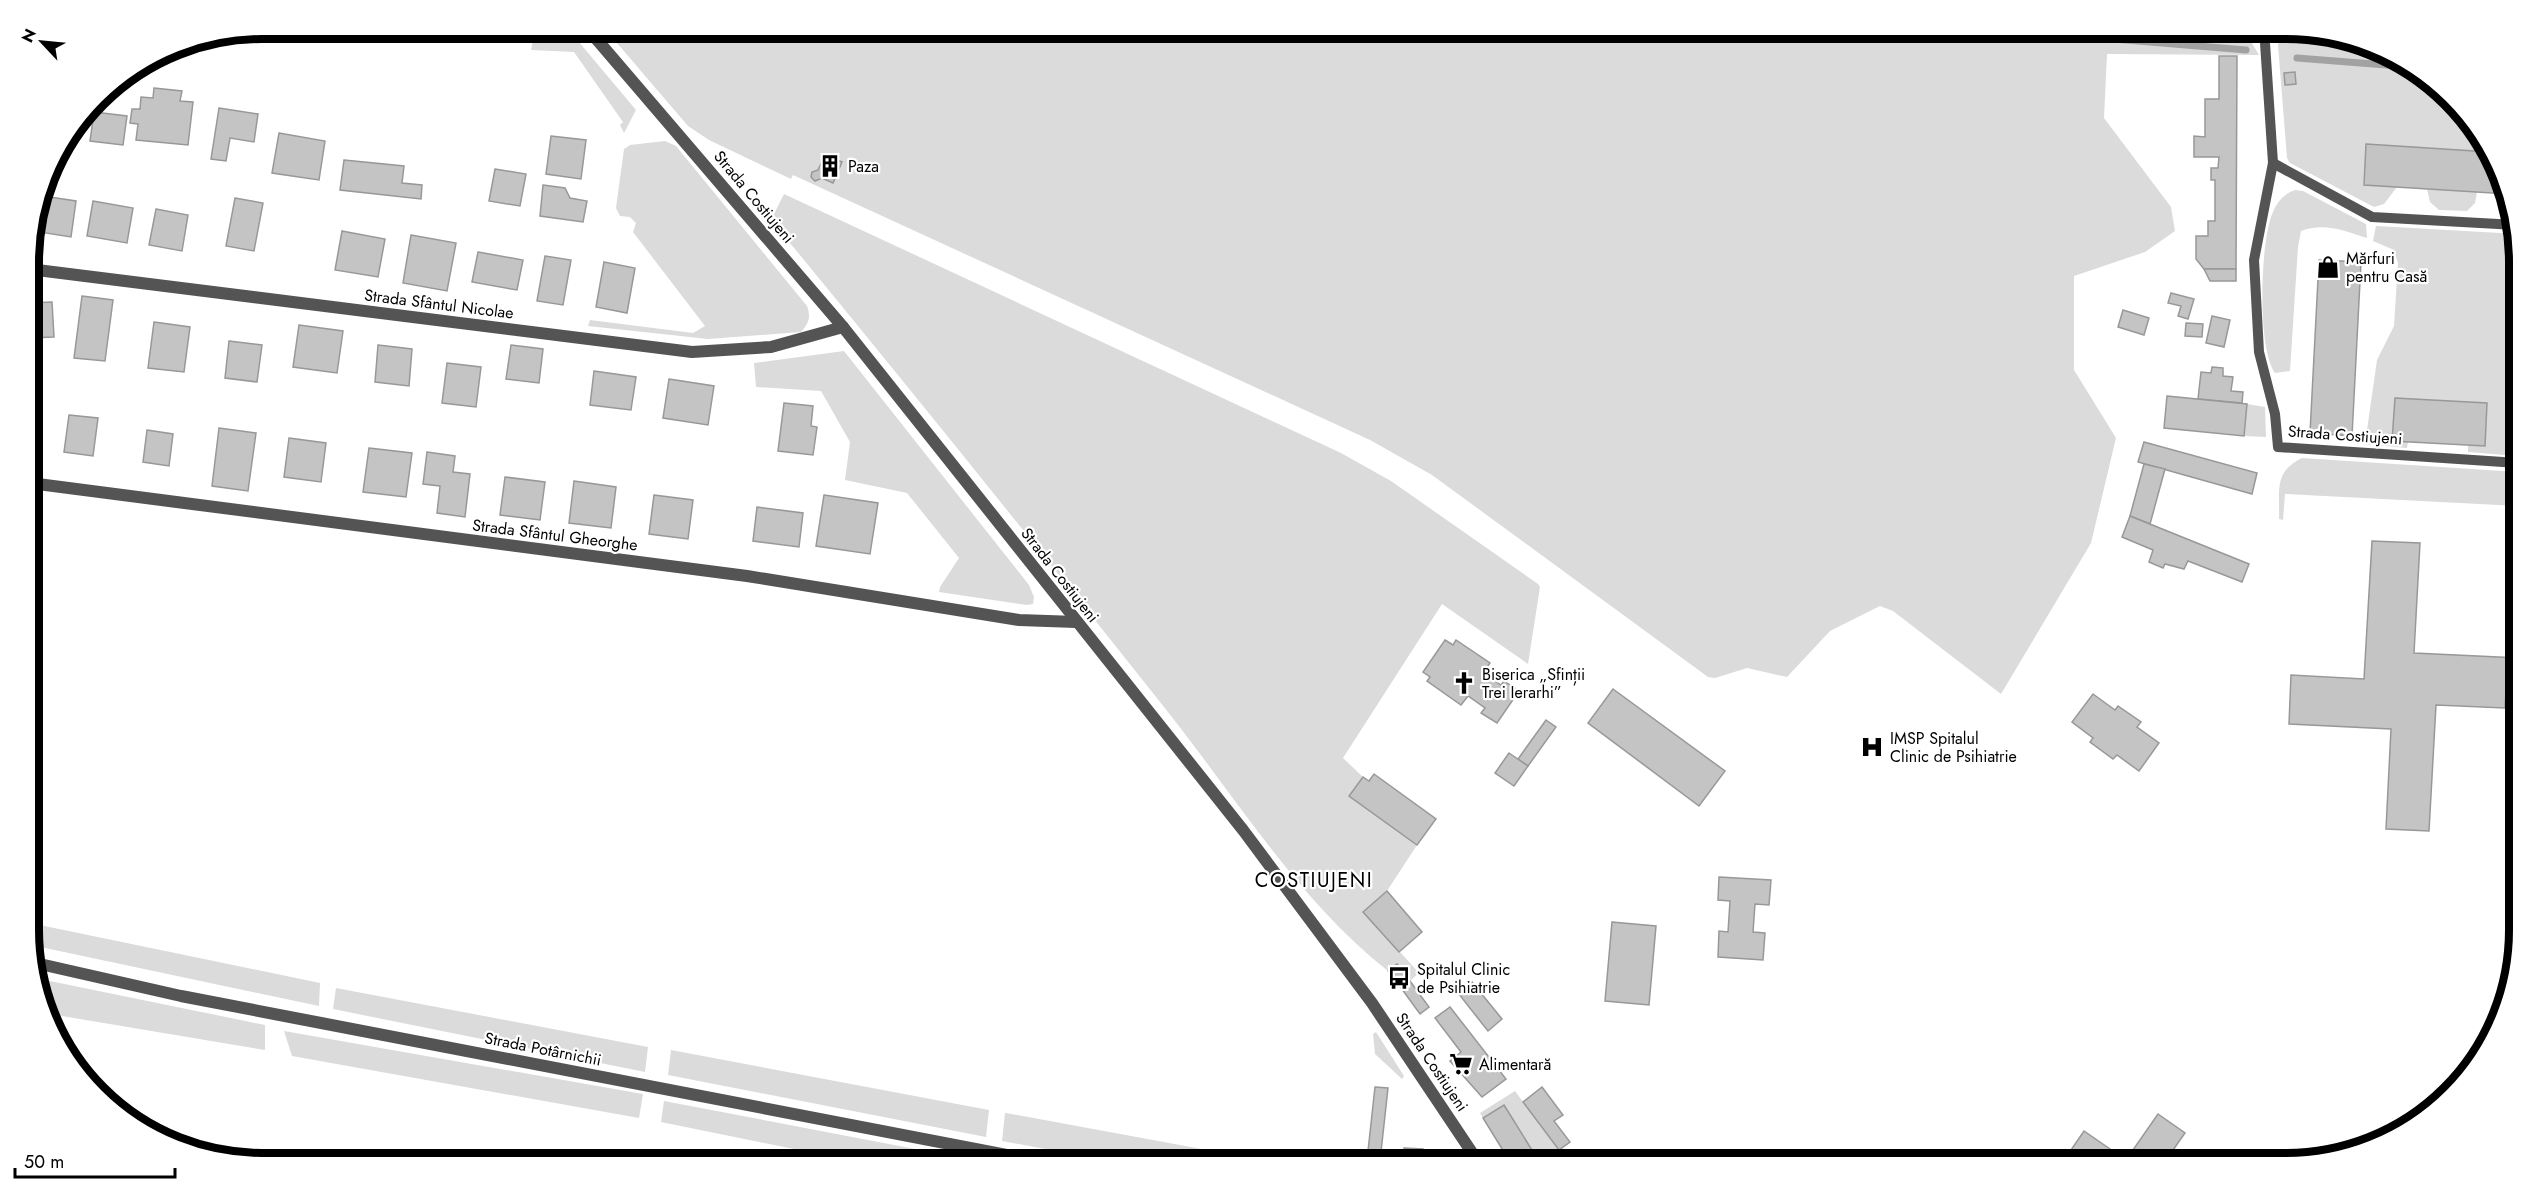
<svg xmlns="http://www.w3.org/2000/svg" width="2548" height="1192" font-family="Jost,sans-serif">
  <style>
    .green { fill: #dbdbdb }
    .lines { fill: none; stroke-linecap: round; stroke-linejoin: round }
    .stream { stroke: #a2a2a2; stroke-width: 7 }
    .building { fill: #c4c4c4; stroke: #989898; stroke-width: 1.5 }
    .service { stroke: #545454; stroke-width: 10 }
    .minor { stroke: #545454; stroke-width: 12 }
    .tertiary { stroke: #545454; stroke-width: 12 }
    .labels { text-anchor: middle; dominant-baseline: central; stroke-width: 4.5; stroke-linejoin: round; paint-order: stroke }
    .poi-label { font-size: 16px; fill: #000; stroke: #fff; text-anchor: start }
    .street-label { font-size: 16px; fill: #000; stroke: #fff }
    .quarter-label { font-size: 20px; letter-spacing: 1.5px; fill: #000; stroke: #fff }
    .rim { fill: none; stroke: #000; stroke-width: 8 }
  </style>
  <rect width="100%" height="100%" fill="#fff"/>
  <g class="green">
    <path d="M2243 28 2259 55 2107 54 2104 118 2171 207 2175 231 2145 252 2074 276V370L2116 438 2091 543 2001 694 1893 611 1880 606 1830 631 1787 677 1747 668 1715 678 1708 677 1432 475 1370 440 793 175 791 179 709 140 688 126 605 29Z"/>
    <path d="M535 29H568L636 110 624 133 620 125 623 122 574 52 531 50Z"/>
    <path d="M2289 29 2376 46 2429 77 2471 120 2490 152 2367 144 2364 185 2397 187 2384 204 2374 207 2290 163 2287 158 2278 45 2281 34Z"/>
    <path d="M665 141 676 146 807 306C811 318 809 323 801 332L708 339 588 326 590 320 693 333 705 326 633 232 636 223 630 217 620 216 616 208 624 149 630 145Z"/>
    <path d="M2427 189 2477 192 2475 203 2467 211 2439 210 2430 202Z"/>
    <path d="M2295 190 2303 191 2366 224 2367 238C2345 231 2324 222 2301 231L2298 247 2290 371 2275 373C2257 348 2260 240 2273 212 2278 201 2284 194 2295 190Z"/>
    <path d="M784 194 1341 453 1391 481 1538 584 1540 587 1528 664 1442 604 1343 758 1363 777 1349 796 1417 845 1387 891 1364 912 1419 973 1410 981 1397 964 1388 971C1298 900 1235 796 1164 707 1034 543 904 381 771 220Z"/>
    <path d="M2376 226 2518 234V456L2468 452V445L2485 446 2487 403 2395 398 2392 441 2408 442 2407 448 2365 444 2377 360 2394 326 2398 263 2394 250 2373 241Z"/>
    <path d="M844 351 1029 585 1034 597 1033 604 1027 605 939 592 940 587 959 558 907 493 845 480 850 442 821 391 756 387 754 363Z"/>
    <path d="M2247 404 2265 407 2266 437 2244 436Z"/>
    <path d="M2302 458 2518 472V506L2285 494 2283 520 2279 519C2280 491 2273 472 2302 458Z"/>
    <path d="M30 923 320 983 319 1006 31 945Z"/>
    <path d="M35 978 265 1025V1050L44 1013Z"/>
    <path d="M336 988 648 1047 645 1072 333 1009Z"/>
    <path d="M284 1031 643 1094 639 1118 292 1056Z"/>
    <path d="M1376 1032 1404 1076 1402 1079 1375 1054 1373 1034Z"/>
    <path d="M671 1050 989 1110 986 1137 668 1075Z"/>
    <path d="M1515 1091 1568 1163H1540L1504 1105 1483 1118 1480 1113Z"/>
    <path d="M664 1101 983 1162V1163H863L661 1122Z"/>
    <path d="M1005 1113H1006L1278 1163H1122L1002 1141Z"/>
  </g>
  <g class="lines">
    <g class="stream">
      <path d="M1980 28 2246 50"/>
      <path d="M2297 58 2411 67"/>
    </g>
  </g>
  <g class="building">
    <path d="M2219 56H2237L2236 269H2204L2196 259V236H2208V221H2215V180H2211V168H2218L2219 157H2194V136L2205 137V99H2219Z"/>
    <path d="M2295 72 2296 84 2285 85 2284 73Z"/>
    <path d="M154 88 182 91 180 101 193 102 188 145 136 140 138 124 130 123 132 109H140L141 97 153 98Z"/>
    <path d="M219 108 258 114 254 142 230 138 226 161 211 159Z"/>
    <path d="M94 112 127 116 123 145 90 141Z"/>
    <path d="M279 133 325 141 319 180 272 173Z"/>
    <path d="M551 136 586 140 581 179 546 174Z"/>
    <path d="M2366 144 2490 152 2502 173 2508 194 2364 185Z"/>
    <path d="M825 155 842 162 833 183 822 178 815 181 811 177 812 172 818 170Z"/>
    <path d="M344 160 404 166 402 183 422 185 421 199 340 190Z"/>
    <path d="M495 169 526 174 520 206 489 201Z"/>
    <path d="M543 185 565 188 570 198 587 201 583 222 540 216Z"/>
    <path d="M43 196 76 201 71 237 33 231Z"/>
    <path d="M235 198 263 203 254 251 226 246Z"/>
    <path d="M93 201 133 208 127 243 87 236Z"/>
    <path d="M156 209 188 215 182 251 149 245Z"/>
    <path d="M342 231 385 239 378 277 335 270Z"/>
    <path d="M411 235 456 243 447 291 403 283Z"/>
    <path d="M478 252 523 260 517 290 472 282Z"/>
    <path d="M545 256 571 260 563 305 537 301Z"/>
    <path d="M2319 260 2361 262 2352 436 2310 433Z"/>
    <path d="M604 262 635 268 627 313 596 307Z"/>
    <path d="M2204 269H2236V281H2210Z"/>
    <path d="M2171 293 2194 299 2188 319 2178 316 2181 306 2168 303Z"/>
    <path d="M82 296 113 300 105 361 74 358Z"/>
    <path d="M52 302 54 337 29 338V303Z"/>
    <path d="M2123 310 2149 318 2144 335 2118 327Z"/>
    <path d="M2212 316 2230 320 2224 347 2206 343Z"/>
    <path d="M154 322 190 327 184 372 148 368Z"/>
    <path d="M2186 323 2203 324 2202 337 2185 336Z"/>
    <path d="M299 325 343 331 337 373 293 367Z"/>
    <path d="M229 341 262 345 257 382 225 378Z"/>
    <path d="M378 345 412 349 409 386 375 382Z"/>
    <path d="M511 345 543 349 539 383 506 379Z"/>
    <path d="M447 363 481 367 476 407 442 403Z"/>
    <path d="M2212 367 2223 368V376L2233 377 2231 391 2243 392 2242 403 2198 399 2201 372 2211 373Z"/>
    <path d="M594 371 636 377 631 410 590 405Z"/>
    <path d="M669 379 714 386 708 425 663 418Z"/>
    <path d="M2167 396 2247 404 2244 436 2164 428Z"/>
    <path d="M2395 398 2487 403 2485 446 2392 441Z"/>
    <path d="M784 403 813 406 811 426 817 427 813 455 778 451Z"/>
    <path d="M69 415 98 418 93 456 64 452Z"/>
    <path d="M219 428 256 433 248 491 212 486Z"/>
    <path d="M147 430 173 434 169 466 143 462Z"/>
    <path d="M289 438 326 443 321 482 284 477Z"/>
    <path d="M2144 442 2257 473 2252 494 2138 462Z"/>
    <path d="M369 448 412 453 406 497 363 492Z"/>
    <path d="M427 452 455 456 453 472 470 474 465 517 437 513 440 486 423 484Z"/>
    <path d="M2144 464 2165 469 2150 524 2130 516Z"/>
    <path d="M505 477 545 482 540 520 500 515Z"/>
    <path d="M574 481 616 487 611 528 569 523Z"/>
    <path d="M654 495 693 500 688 539 649 534Z"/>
    <path d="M824 495 878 503 870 554 816 546Z"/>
    <path d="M757 507 803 513 799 547 753 541Z"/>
    <path d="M2130 516 2249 564 2242 582 2188 561 2184 569 2165 564 2163 568 2149 562 2153 550 2122 537Z"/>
    <path d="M2372 541 2420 543 2414 653 2519 658V692L2506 691 2505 708 2436 705 2429 831 2386 829 2391 729 2289 724 2291 675 2364 679Z"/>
    <path d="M1445 640 1453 645 1456 640 1490 663 1483 673 1501 685 1504 681 1519 691 1497 723 1481 713 1485 708 1468 696 1461 705 1427 681 1430 677 1423 672Z"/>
    <path d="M1613 689 1725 771 1699 806 1588 723Z"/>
    <path d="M2093 694 2115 710 2118 706 2141 722 2137 727 2159 743 2139 771 2117 755 2113 759 2090 742 2093 738 2072 722Z"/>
    <path d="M1546 720 1556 727 1528 766 1518 759Z"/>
    <path d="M1509 753 1528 766 1514 786 1495 773Z"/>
    <path d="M1374 774 1436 819 1417 845 1349 796 1363 777 1369 781Z"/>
    <path d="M1719 877 1771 880 1769 905 1755 904 1753 932 1765 933 1763 960 1718 957 1719 931 1728 932 1730 901 1718 900Z"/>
    <path d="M1387 891 1422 932 1399 952 1363 912Z"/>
    <path d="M1612 922 1656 926 1649 1005 1605 1001Z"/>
    <path d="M1397 964 1410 981 1401 988 1388 971Z"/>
    <path d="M1410 981 1429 1007 1420 1014 1401 988Z"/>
    <path d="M1472 982 1502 1019 1488 1031 1458 993Z"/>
    <path d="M1450 1007 1506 1079 1482 1097 1450 1061 1461 1052 1435 1018Z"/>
    <path d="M1375 1087 1388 1088 1381 1152 1368 1151Z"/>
    <path d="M1542 1087 1563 1115 1554 1121 1570 1142 1559 1150 1523 1102Z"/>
    <path d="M1504 1105 1540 1163H1515L1507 1151 1504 1152 1483 1118Z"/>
    <path d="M2158 1114 2185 1133 2164 1163H2062L2084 1131 2126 1160Z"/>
    <path d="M1404 1148 1423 1149 1421 1163H1403Z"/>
  </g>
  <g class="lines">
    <g class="service">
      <path d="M2264 28 2273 163 2254 260 2259 352 2275 414 2278 447 2518 463"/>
      <path d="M2273 163 2372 217 2516 225"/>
    </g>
    <g class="minor">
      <path d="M453 28H507"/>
      <path d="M29 269 692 352 771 347 843 327"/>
      <path d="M30 483 747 576 1019 620 1076 622"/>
    </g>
    <g class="tertiary">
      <path d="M587 28 843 327 1243 830 1372 1003 1479 1163"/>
      <path d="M31 962 181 996 1049 1163"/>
    </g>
  </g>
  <defs>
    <g id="building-bare" transform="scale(1.8)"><path d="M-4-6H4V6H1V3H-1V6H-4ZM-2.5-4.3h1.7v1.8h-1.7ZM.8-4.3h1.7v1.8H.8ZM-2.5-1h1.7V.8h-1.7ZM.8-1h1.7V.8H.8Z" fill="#000" stroke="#fff" stroke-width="2.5" paint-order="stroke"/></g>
    <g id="shop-bare" transform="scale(1.8)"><path d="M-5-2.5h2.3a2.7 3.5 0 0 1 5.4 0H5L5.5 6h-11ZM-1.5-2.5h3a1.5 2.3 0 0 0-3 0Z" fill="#000" stroke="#fff" stroke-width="2.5" paint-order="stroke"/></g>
    <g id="church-bare" transform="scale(1.8)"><path d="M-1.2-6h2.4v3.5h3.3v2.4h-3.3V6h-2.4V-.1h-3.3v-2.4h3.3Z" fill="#000" stroke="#fff" stroke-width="2.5" paint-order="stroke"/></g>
    <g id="hospital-bare" transform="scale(1.8)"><path d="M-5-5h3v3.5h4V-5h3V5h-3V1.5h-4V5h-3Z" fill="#000" stroke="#fff" stroke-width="2.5" paint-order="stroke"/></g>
    <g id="bus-bare" transform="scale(1.8)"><path d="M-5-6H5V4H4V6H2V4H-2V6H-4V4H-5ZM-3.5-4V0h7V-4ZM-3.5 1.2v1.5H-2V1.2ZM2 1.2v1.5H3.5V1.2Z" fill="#000" stroke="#fff" stroke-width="2.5" paint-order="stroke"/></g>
    <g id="supermarket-bare" transform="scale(1.8)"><path d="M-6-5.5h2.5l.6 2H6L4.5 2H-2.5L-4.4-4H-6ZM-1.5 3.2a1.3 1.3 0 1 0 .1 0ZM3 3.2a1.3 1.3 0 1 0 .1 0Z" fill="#000" stroke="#fff" stroke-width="2.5" paint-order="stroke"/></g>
  </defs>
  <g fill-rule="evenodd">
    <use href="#building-bare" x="830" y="166"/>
    <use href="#shop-bare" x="2328" y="267"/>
    <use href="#church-bare" x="1464" y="683"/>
    <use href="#hospital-bare" x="1872" y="747"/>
    <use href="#bus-bare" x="1399" y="978"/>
    <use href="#supermarket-bare" x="1461" y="1064"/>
  </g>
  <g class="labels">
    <g class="poi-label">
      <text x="848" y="166">Paza</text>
      <text x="2346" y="258">Mărfuri<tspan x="2346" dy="18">pentru Casă</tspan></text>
      <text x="1482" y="674">Biserica „Sfinții<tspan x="1482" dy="18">Trei Ierarhi”</tspan></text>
      <text x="1890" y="738">IMSP Spitalul<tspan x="1890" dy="18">Clinic de Psihiatrie</tspan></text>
      <text x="1417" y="969">Spitalul Clinic<tspan x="1417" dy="18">de Psihiatrie</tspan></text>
      <text x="1479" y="1064">Alimentară</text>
    </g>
    <g class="street-label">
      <text transform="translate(754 197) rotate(50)">Strada Costiujeni</text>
      <text transform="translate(439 304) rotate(7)">Strada Sfântul Nicolae</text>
      <text transform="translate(2345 435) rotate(4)">Strada Costiujeni</text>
      <text transform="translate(555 535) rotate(7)">Strada Sfântul Gheorghe</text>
      <text transform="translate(1060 575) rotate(52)">Strada Costiujeni</text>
      <text transform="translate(543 1049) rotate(11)">Strada Potârnichii</text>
      <text transform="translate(1432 1062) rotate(56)">Strada Costiujeni</text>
    </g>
    <g class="quarter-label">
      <text x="1314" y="880">COSTIUJENI</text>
    </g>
  </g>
  <path d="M0 0H2548V1192H0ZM262 39H2286A223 223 0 0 1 2509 262V930A223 223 0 0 1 2286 1153H262A223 223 0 0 1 39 930V262A223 223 0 0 1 262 39Z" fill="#fff" fill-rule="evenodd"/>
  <path class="rim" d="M262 39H2286A223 223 0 0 1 2509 262V930A223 223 0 0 1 2286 1153H262A223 223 0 0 1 39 930V262A223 223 0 0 1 262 39Z"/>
  <g transform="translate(42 42) rotate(296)" stroke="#ffffff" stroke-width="4.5" paint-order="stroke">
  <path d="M0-4.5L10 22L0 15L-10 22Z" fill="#000000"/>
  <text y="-9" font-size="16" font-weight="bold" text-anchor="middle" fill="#000000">N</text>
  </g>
  <path d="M15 1168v9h160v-9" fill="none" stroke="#000000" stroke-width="3"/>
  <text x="24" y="1168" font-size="18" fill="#000000" stroke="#ffffff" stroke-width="4.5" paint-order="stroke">50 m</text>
</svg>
